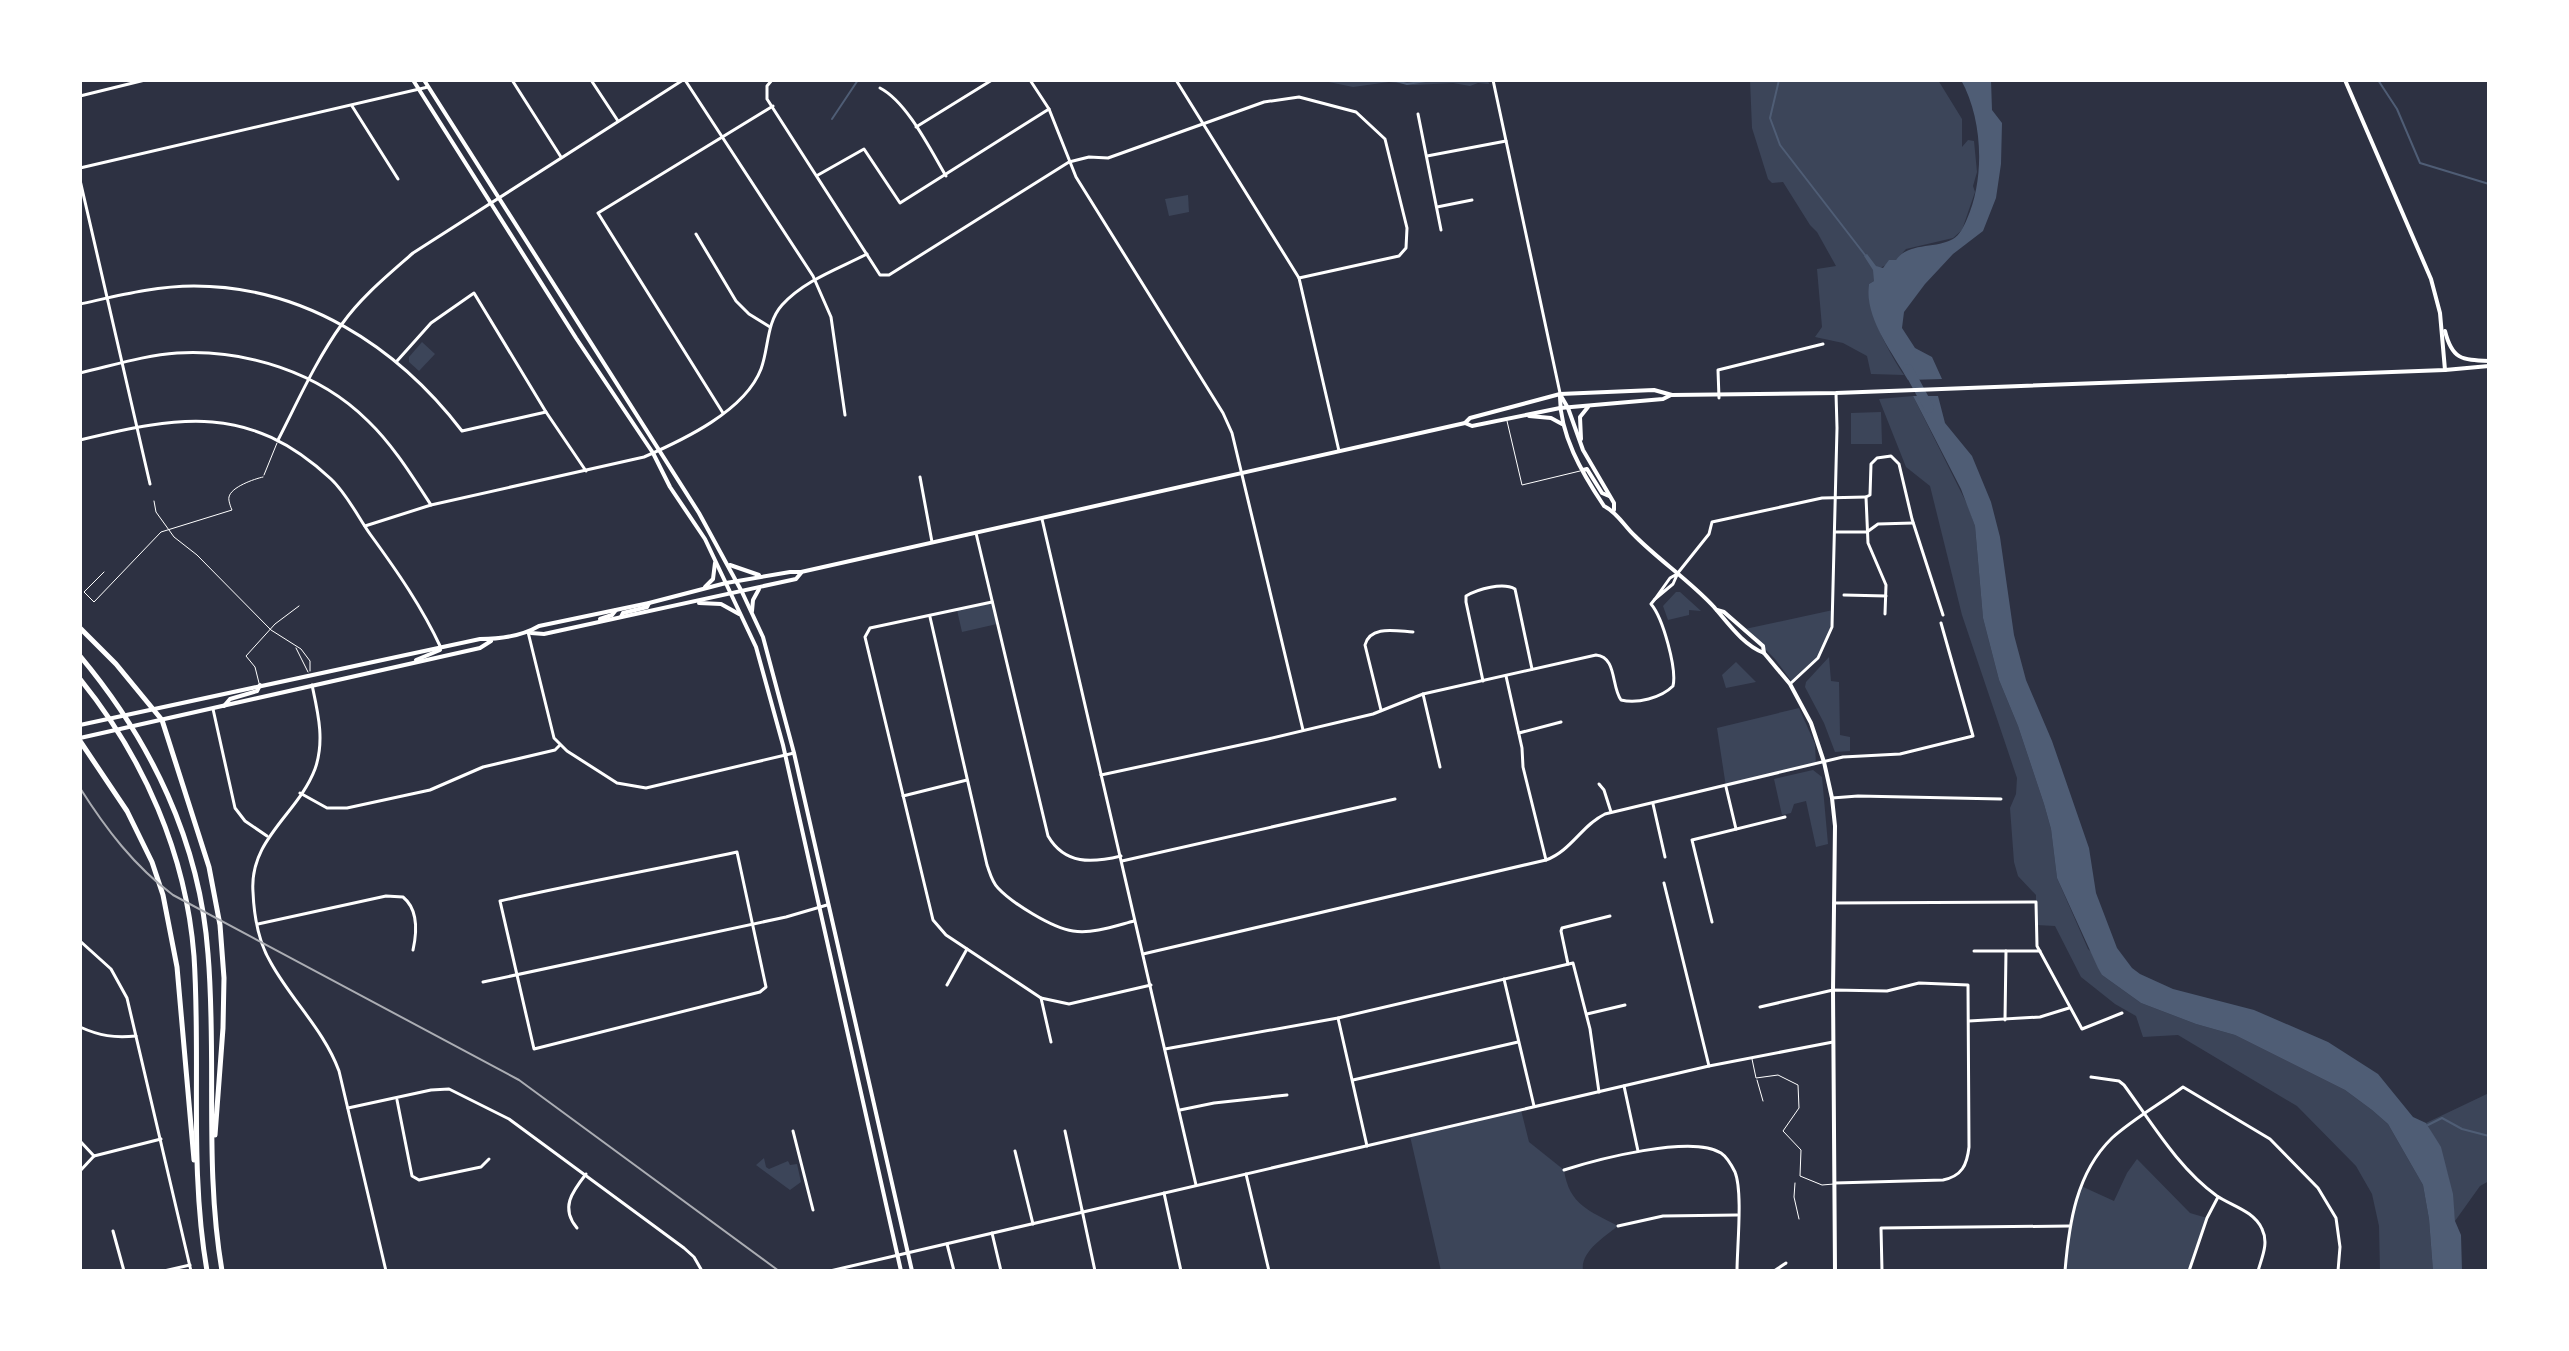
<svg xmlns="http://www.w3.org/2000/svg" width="2569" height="1351" font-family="'Asap Condensed',sans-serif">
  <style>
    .green { fill: #3c4559 }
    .water { fill: #4f5d75 }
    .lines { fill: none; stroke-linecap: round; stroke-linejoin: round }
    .stream { stroke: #4f5d75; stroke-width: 2 }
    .river { stroke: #4f5d75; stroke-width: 10 }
    .service { stroke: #fff; stroke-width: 1 }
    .minor { stroke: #fff; stroke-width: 3 }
    .tertiary { stroke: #fff; stroke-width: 3 }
    .secondary { stroke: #fff; stroke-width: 4 }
    .motorway { stroke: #fff; stroke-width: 5 }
    .rail { stroke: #abadb3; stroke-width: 2 }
  </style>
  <rect width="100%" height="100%" fill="#2d3142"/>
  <g class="green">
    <path d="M1319 80H1488L1489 84 1478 83 1470 86 1453 83 1414 85 1389 82 1353 87Z"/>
    <path d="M1750 80H1938L1962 119V147L1968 140 1974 141 1977 172 1973 186 1975 192 1962 230 1953 238 1906 249 1896 260 1880 268 1874 281 1869 284C1866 311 1889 353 1904 375L1871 374 1867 356 1843 343 1815 337 1822 327 1817 269 1836 266 1817 232 1810 225 1783 182 1772 183 1768 179 1752 128Z"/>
    <path d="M1188 195 1189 212 1169 216 1165 199Z"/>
    <path d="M422 342 435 354 419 371 409 362V357Z"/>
    <path d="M1913 396 1968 506 1975 526 1983 618 1999 680 2018 726 2044 804 2051 829 2057 878 2088 949 2099 959 2102 975 2141 1003 2196 1024 2235 1035 2345 1090 2372 1110 2388 1124 2423 1185 2429 1219 2433 1271H2380L2379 1226 2372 1194 2356 1166 2297 1106 2178 1035 2143 1037 2136 1016 2115 1004 2081 977 2055 926 2036 925V895L2018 876 2014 862 2010 808 2016 794 2017 778 1962 615 1930 486 1906 467 1879 399Z"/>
    <path d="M1881 412 1882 444H1851V413Z"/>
    <path d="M1676 592H1680L1701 611 1689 610V615L1668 620 1663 606Z"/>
    <path d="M992 602 997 624 962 632 957 610Z"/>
    <path d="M1833 610C1828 646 1820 659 1792 682L1775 659 1745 629Z"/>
    <path d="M1829 657 1831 681 1839 682 1840 735 1850 737V751L1835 752 1824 723 1805 687 1806 682Z"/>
    <path d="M1736 662 1756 682 1726 688 1722 675Z"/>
    <path d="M1799 708 1815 744 1816 765 1726 787 1717 728Z"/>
    <path d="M1813 770 1822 777 1828 844 1816 847 1806 801 1794 804 1791 813 1782 815 1774 779Z"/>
    <path d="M2489 1093V1181L2480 1186 2455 1221C2452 1185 2445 1154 2426 1123Z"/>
    <path d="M1521 1110 1529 1142 1564 1170C1569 1205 1590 1211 1618 1226 1604 1237 1580 1252 1583 1271H1441L1410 1136Z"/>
    <path d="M764 1158 766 1167 769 1169 788 1161 790 1165 797 1164 801 1182 790 1190 756 1165Z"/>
    <path d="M2137 1159 2190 1213 2207 1218 2190 1271H2065L2069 1226 2081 1186 2114 1201 2127 1173Z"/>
  </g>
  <g class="water">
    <path d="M1961 80H1991L1992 110 2002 123 2001 164 1996 198 1983 231 1953 254 1925 284 1904 312 1902 328 1915 348 1932 357 1942 379 1908 380C1892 352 1864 317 1869 284L1874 281 1873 270 1864 256 1867 254 1876 266 1883 268 1889 260H1896C1908 242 1936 249 1953 239 1960 235 1964 226 1967 219 1985 179 1983 119 1961 80Z"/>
    <path d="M1913 396H1938L1945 423 1972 456 1991 502 2000 537 2014 635 2026 680 2052 741 2089 848 2096 893 2117 948 2132 968 2140 974 2173 989 2254 1010 2328 1042 2378 1074 2413 1117 2426 1123 2441 1147 2453 1194 2455 1221 2461 1235 2462 1271H2433L2429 1219 2423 1185 2388 1124 2372 1110 2345 1090 2235 1035 2196 1024 2141 1003 2102 975 2098 968 2057 878 2051 829 2044 804 2018 726 1999 680 1983 618 1975 526 1961 489Z"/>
  </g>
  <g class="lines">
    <g class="stream">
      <path d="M1393 80 1407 84 1432 80"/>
      <path d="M1779 80 1770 118 1780 145 1865 255"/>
      <path d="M2378 80 2397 109 2420 163 2489 184"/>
      <path d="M832 119 858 80"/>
      <path d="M2428 1125 2442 1118 2462 1129 2489 1136"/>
    </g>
    <path class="river" d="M1908 369 1929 408"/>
    <g class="service">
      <path d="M1507 421 1522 485 1580 471"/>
      <path d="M264 475 277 443"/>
      <path d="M154 501 156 512 174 537 197 555 271 630 301 649 310 661V671"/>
      <path d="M104 572 84 592 94 602 161 532 232 510C231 508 228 500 229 497 231 487 254 479 263 477"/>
      <path d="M296 648 308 672"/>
      <path d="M259 683 255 667 246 656 275 624 299 606"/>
      <path d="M1752 1059 1756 1078 1778 1075 1798 1085 1799 1108 1783 1131 1801 1150 1800 1176 1822 1185 1834 1184"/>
      <path d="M1757 1080 1763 1101"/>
      <path d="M1795 1183 1794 1197 1799 1219"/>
    </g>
    <g class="minor">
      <path d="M512 80 561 157"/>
      <path d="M591 80 618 121"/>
      <path d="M685 80 813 276 831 317 845 415"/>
      <path d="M772 80 767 86V99L880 275H889L1069 162 1089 157 1108 158 1264 102 1299 97 1356 112 1385 139 1407 228 1406 248 1399 256 1299 278"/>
      <path d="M1030 80 1049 109 1076 177 1223 413 1232 433 1303 730"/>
      <path d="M1176 80 1299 278 1339 451"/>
      <path d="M880 88C907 102 930 149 946 176"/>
      <path d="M352 106 398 179"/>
      <path d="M1418 114 1441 230"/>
      <path d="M916 127 992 80"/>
      <path d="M1427 156 1506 141"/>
      <path d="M80 168 428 87"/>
      <path d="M818 175 864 149 900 203 1049 109"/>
      <path d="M80 180 150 484"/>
      <path d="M1437 207 1472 200"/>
      <path d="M696 234 736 301 749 314 770 327"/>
      <path d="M80 304C117 296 155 286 194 286 303 286 397 346 462 431L546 412"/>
      <path d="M397 361 431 323 474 293 546 412 586 471"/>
      <path d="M80 373C111 366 145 355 177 353 245 349 319 372 368 421 393 445 412 476 431 505"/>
      <path d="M1719 398 1718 370 1823 344"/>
      <path d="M723 413 598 213 773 106"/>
      <path d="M80 440C180 416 249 403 331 479 347 494 358 517 370 534 397 571 422 607 441 648"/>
      <path d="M278 440C298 401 316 360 342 324 361 297 388 275 413 253L683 80"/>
      <path d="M920 477 932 542"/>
      <path d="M1042 519 1196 1185"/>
      <path d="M365 526 431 505 644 457C683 440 745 411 761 369 769 348 766 323 782 305 805 280 838 269 867 254"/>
      <path d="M1835 532H1867L1878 524 1913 523"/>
      <path d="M976 533 1048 836C1065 865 1092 863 1121 856"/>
      <path d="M1677 575 1673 584 1655 599 1670 578 1677 574 1709 534 1712 522 1822 498 1866 497"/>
      <path d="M1844 595 1886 596"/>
      <path d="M992 602 870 628 865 637 933 920 946 935 1041 998 1051 1042"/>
      <path d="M1885 614 1886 585 1868 543 1866 497 1870 495 1871 464 1877 458 1891 456 1899 464 1912 519 1943 615"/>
      <path d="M930 617 987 865C990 873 992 882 998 888 1012 903 1052 928 1073 931 1093 934 1115 926 1134 921"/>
      <path d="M528 632 554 738 567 751 617 783 646 788 794 753"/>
      <path d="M1506 676 1522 748 1523 767 1546 860"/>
      <path d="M1483 681 1466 602V596C1478 589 1503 582 1515 589L1532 669"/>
      <path d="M1423 694 1440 767"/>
      <path d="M213 709 235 808 245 821 267 836"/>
      <path d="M1381 710 1365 645C1370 625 1396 631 1413 632"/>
      <path d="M1519 733 1561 722"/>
      <path d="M1101 775 1268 739 1373 714 1423 694 1596 655C1617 657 1611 686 1621 700 1637 704 1661 698 1673 686 1677 669 1663 618 1651 604L1655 599"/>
      <path d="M1599 784 1604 790 1611 812"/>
      <path d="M1726 787 1736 829"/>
      <path d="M300 793 327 808H347L430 790 483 767 555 750 560 745"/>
      <path d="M903 796 967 780"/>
      <path d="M1832 798 1858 796 2001 799"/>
      <path d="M1653 804 1665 857"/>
      <path d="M737 852 766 987 760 992 534 1049 500 901C579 883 658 869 737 852Z"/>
      <path d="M1122 861 1395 799"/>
      <path d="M1664 883 1709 1066"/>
      <path d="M1834 903 2036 902 2037 946 2082 1029 2122 1013"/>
      <path d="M1712 922 1692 840 1785 817"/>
      <path d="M258 924 386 896 403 897C419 910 417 932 413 950"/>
      <path d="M1974 951H2040"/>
      <path d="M1143 954 1546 860C1571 851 1582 825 1605 814L1843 757 1900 754 1973 736 1941 623"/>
      <path d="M1568 964 1561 931 1562 928 1610 916"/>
      <path d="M1504 979 1534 1106"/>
      <path d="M483 982 786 917 827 905"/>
      <path d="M947 985 967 949"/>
      <path d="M1041 998 1069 1004 1151 985"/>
      <path d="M1760 1007 1833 990 1887 991 1919 983 1968 985 1969 1147C1967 1165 1962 1176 1943 1180L1835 1183"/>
      <path d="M1587 1014 1625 1005"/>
      <path d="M1338 1018 1367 1146"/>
      <path d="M2005 1020 2006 951"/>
      <path d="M1969 1021 2040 1017 2069 1008"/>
      <path d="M80 1027C100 1036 114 1038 136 1036"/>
      <path d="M1165 1049 1338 1018 1573 963 1590 1029 1599 1092"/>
      <path d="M2091 1077 2119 1081 2124 1085C2152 1123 2178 1168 2217 1196 2232 1206 2254 1211 2262 1229 2269 1243 2262 1257 2258 1271"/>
      <path d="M1353 1080 1518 1042"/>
      <path d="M1624 1086 1638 1151"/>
      <path d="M397 1100 412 1176 419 1180 481 1167 489 1159"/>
      <path d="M348 1108 431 1090 449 1089 509 1119 684 1248 694 1257 702 1271"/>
      <path d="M1180 1110 1214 1103 1287 1095"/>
      <path d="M793 1131 813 1210"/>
      <path d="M1065 1131 1082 1210"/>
      <path d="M80 1141 94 1156 161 1139"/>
      <path d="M1015 1151 1033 1224"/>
      <path d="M1564 1170C1595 1160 1692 1134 1721 1153 1727 1157 1732 1166 1735 1172 1743 1192 1737 1248 1737 1271"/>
      <path d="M80 1171 94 1156"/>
      <path d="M1246 1174 1269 1271"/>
      <path d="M1164 1193 1181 1271"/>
      <path d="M1618 1226 1663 1216 1737 1215"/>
      <path d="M577 1228C560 1208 572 1192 586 1174"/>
      <path d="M113 1231 124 1271"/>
      <path d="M992 1233 1001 1271"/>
      <path d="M947 1244 954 1271"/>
      <path d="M164 1271 190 1265"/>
      <path d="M1774 1271 1786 1263"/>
      <path d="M1882 1271 1881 1228 2069 1226"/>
      <path d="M2065 1271C2069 1224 2076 1173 2112 1138 2133 1119 2160 1104 2183 1087L2270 1139 2318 1188 2336 1218 2340 1247 2338 1271"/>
      <path d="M2189 1271 2207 1218 2218 1197"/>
    </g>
    <g class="tertiary">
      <path d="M1493 80 1560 393"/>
      <path d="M80 96 145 80"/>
      <path d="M1790 684 1818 658 1832 627 1837 428 1836 393"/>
      <path d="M312 685C318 713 325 741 315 769 298 814 249 839 253 892 254 916 259 943 271 963 292 1001 324 1030 339 1071L386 1271"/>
      <path d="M80 941 111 969 127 998 191 1271"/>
      <path d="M1082 1210 1095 1271"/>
      <path d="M830 1271 1709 1066 1833 1042"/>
    </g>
    <g class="secondary">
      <path d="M413 80 576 338 653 453 670 487 705 539 756 647 783 745 901 1271"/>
      <path d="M424 80 699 513 742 592 763 637 794 753 912 1271"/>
      <path d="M2345 80 2431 279 2440 313 2445 370"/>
      <path d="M2445 331C2452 359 2461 360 2489 361"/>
      <path d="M1560 394C1559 434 1582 473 1604 506 1618 513 1624 526 1635 536 1660 561 1690 581 1714 607 1728 623 1743 645 1764 653"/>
      <path d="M1561 396 1568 408 1583 450 1614 503V510"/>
      <path d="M1529 416 1551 418 1562 424"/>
      <path d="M1465 423 1472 426 1560 408 1663 399 1671 395"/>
      <path d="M1581 439 1580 417 1588 407"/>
      <path d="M1583 470 1587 469 1602 493 1609 496"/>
      <path d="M730 565 759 575"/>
      <path d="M705 587 713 579 715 563"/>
      <path d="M699 603 721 604 739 614"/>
      <path d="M1717 610 1724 612 1763 646 1764 653 1790 684 1811 723 1824 762 1832 798 1835 826 1833 990 1835 1271"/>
      <path d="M752 611 753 600 759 589"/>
      <path d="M621 617 623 613 647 607 649 603"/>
      <path d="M600 619 612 615 616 610"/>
      <path d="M531 633 544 634 796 579 801 573"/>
      <path d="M416 660 440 650"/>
      <path d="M224 706 230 699 257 691 260 685"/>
      <path d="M80 725 480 639C500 639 522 636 539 626L649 603 726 583 790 572H801L1465 423 1470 418 1560 394 1654 390 1672 395 1836 393 2445 370 2489 366"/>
      <path d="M80 738 480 648 491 641"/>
    </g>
    <g class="motorway">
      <path d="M80 628 116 664 162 720 209 867 220 925 224 978 223 1028 215 1135"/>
      <path d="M80 656C151 741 200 842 208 954 217 1059 204 1166 222 1271"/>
      <path d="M80 679C144 758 186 854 194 956 201 1061 189 1167 207 1271"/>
      <path d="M80 741 127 811 152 862 163 895 177 967 194 1160"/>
    </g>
    <path class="rail" d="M80 788C106 829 134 866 173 895L519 1080 779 1271"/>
  </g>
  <rect width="2569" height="1351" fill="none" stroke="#ffffff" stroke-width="164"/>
</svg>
